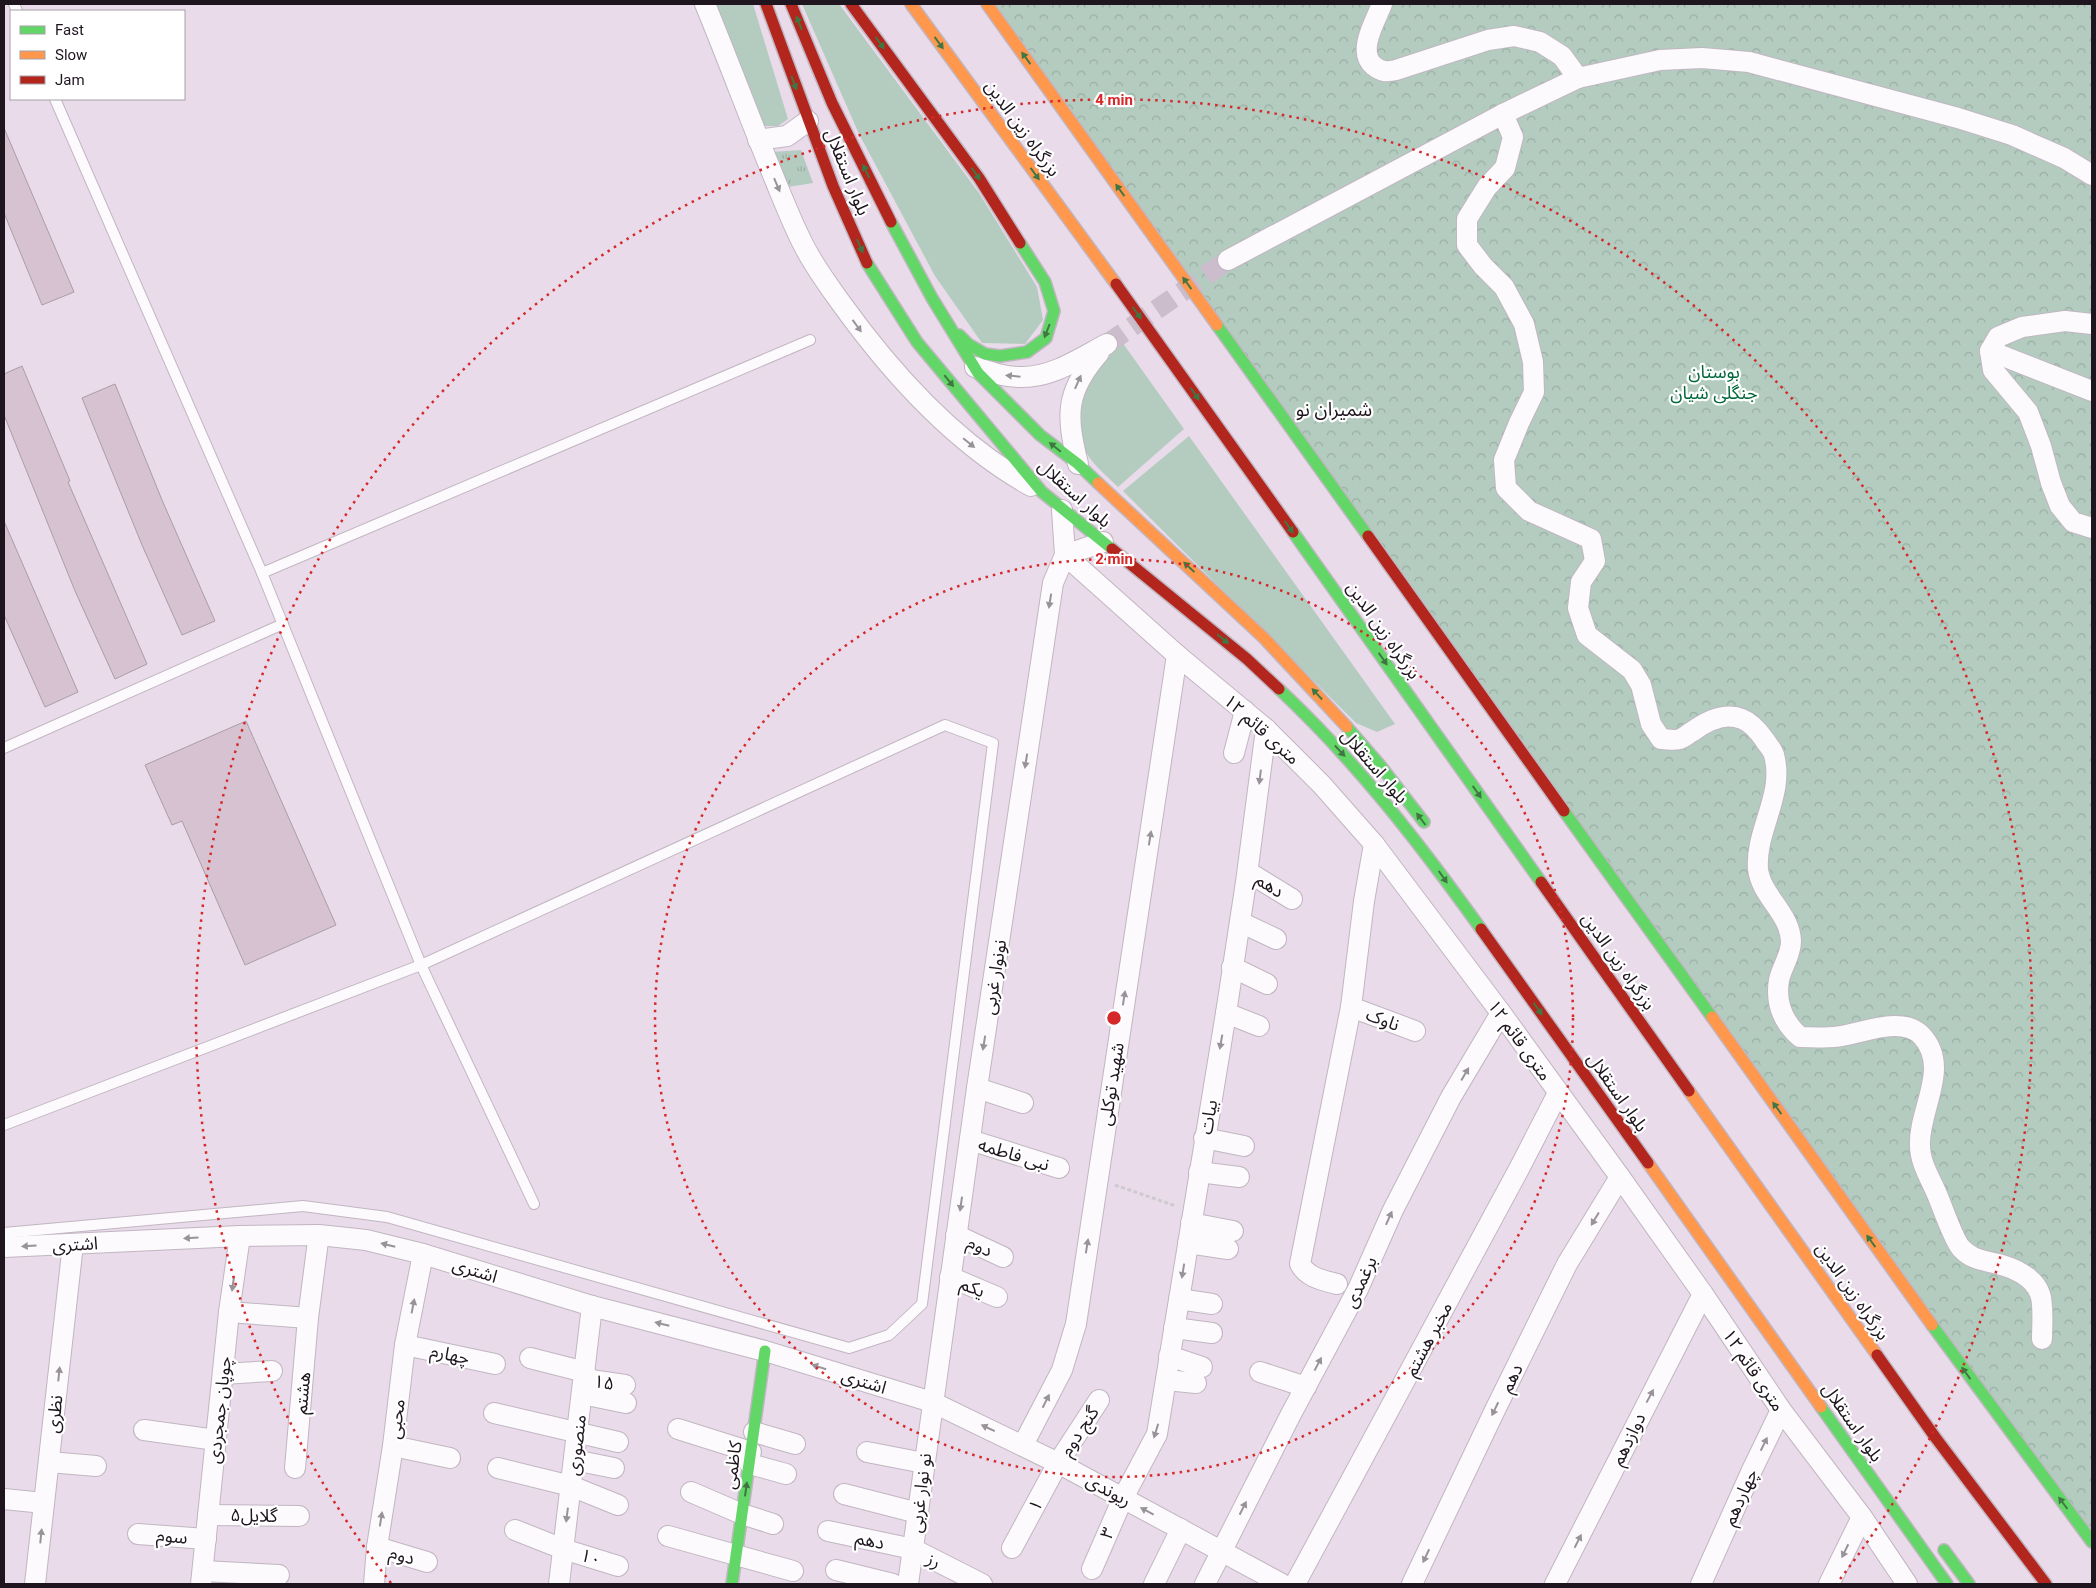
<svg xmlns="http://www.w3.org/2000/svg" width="2096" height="1588" font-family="Roboto,'Noto Sans Arabic',sans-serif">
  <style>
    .grass { fill: url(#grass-tufts) }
    .forest { fill: url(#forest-crowns) }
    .garden { fill: #b3ccbf }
    .building { fill: #d6c2d1; stroke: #a99da7 }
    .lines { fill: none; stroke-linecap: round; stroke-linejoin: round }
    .street-tunnel { stroke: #cbbdcb; stroke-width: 20; stroke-dasharray: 20 10; stroke-linecap: butt }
    .lane-casing { stroke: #c1b6c2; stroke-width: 12 }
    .street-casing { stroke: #c1b6c2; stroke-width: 22 }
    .fast-casing { stroke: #c1b6c2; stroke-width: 14 }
    .slow-casing { stroke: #c1b6c2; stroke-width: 14 }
    .jam-casing { stroke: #c1b6c2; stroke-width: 14 }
    .path { stroke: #cecacf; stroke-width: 3; stroke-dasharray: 4 2.5; stroke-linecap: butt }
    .lane { stroke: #fcfafc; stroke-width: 10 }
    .street { stroke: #fcfafc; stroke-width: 20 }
    .fast { stroke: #63d668; stroke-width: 11 }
    .slow { stroke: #ff974d; stroke-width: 11 }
    .jam { stroke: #b3261e; stroke-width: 11 }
    .oneway { fill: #407643 }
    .oneway2 { fill: #989398 }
    .ring { fill: none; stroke: #d62828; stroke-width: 2.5; stroke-dasharray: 2.5 5 }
    .labels { text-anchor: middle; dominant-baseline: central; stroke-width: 4.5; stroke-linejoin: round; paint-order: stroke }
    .street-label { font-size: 18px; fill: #1e151e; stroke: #fff }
    .park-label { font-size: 18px; fill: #00663b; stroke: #fff }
    .neighbourhood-label { font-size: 19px; fill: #1e151e; stroke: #fff }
    .centre { fill: #d62828; stroke: #fff; stroke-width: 2.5 }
    .ring-label { font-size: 15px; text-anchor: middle; font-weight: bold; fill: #d62828; stroke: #fff; stroke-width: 4.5; stroke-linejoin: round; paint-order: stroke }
  </style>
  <defs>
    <pattern id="grass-tufts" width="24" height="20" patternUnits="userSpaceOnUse" patternTransform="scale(1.25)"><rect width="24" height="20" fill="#b3ccbf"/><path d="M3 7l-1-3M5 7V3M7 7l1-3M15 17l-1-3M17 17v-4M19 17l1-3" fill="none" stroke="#9aaea4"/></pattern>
    <pattern id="forest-crowns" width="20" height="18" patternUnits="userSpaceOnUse" patternTransform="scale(1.25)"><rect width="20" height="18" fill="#b3ccbf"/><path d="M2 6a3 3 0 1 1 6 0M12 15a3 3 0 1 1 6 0" fill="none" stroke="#9aaea4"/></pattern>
  </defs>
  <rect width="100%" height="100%" fill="#e9dbea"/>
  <path class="grass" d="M801 150 813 183 788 187 772 152Z"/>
  <path class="forest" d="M991 4H2092V1542Z"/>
  <g class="garden">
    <path d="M715 4H753L788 119 778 126H761Z"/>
    <path d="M802 4H839L979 193 1037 287 1043 320 1025 344 982 343 935 276 859 134Z"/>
    <path d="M1122 342 1184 429 1118 487C1106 475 1089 462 1083 446 1068 409 1091 362 1122 342Z"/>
    <path d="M1189 436 1395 724 1377 732 1356 723 1123 491Z"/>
  </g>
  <g class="building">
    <path d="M4 128 74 292 42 305 4 213Z"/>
    <path d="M22 366 70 481 68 482 147 664 115 679 75 591 4 415V374Z"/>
    <path d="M115 384 162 500 215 621 182 635 142 545 82 398Z"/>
    <path d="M4 521 78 692 45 707 4 615Z"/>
    <path d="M246 721 336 925 245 965 182 821 172 825 145 765Z"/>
  </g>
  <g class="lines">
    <path class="street-tunnel" d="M1107 344 1228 260"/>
    <g class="lane-casing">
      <g id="lane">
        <path d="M14 4 17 11"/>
        <path d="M55 99 262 573 421 965 534 1204"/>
        <path d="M262 573 810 340"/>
        <path d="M4 748 283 624"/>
        <path d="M4 1125 421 965 945 725 993 743 922 1304 889 1335 849 1348 387 1217 303 1206 4 1233"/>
      </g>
    </g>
    <g class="street-casing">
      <g id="street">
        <path d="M705 4C729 62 751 122 775 180 784 202 793 225 804 246 814 266 828 285 841 303 892 374 954 443 1031 486"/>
        <path d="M1382 4C1376 20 1356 52 1374 66 1381 72 1387 72 1396 70L1488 40 1514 36 1540 42 1562 56 1578 78"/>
        <path d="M1503 114 1513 137 1505 168 1487 187 1467 219V245L1483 266 1504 287 1524 324 1533 362 1534 392 1519 423 1504 460 1506 488 1529 511 1591 539 1595 561 1581 582 1578 608 1587 635 1632 670 1641 685 1651 724 1661 739C1667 739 1675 741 1680 739 1684 738 1689 733 1693 731 1707 721 1725 712 1742 719 1750 722 1759 732 1764 739 1767 744 1773 750 1774 755 1785 795 1755 830 1758 869 1761 896 1790 913 1791 941 1791 956 1782 966 1779 980 1775 1004 1783 1022 1800 1037 1811 1037 1823 1038 1834 1037 1859 1035 1902 1014 1922 1036 1951 1068 1918 1110 1920 1146 1920 1162 1930 1178 1936 1192 1942 1205 1953 1239 1961 1248 1972 1260 1983 1260 1998 1264 2014 1268 2034 1277 2040 1294 2044 1304 2042 1327 2042 1339"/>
        <path d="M758 140 787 136 808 121"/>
        <path d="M1228 260 1503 114 1578 78 1660 60 1702 58 1749 62 1958 118 2012 135 2064 158 2092 175"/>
        <path d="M2092 324 2065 321 2022 327 1998 337 1990 351 1993 370 2028 412 2041 446 2051 483 2060 506 2073 522 2092 528"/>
        <path d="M1990 351 2092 391"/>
        <path d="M975 367C990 372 1005 377 1020 377 1052 378 1080 358 1107 344"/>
        <path d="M1078 464C1066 415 1065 392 1099 353"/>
        <path d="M1065 555 1177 655 1266 729 1322 785 1374 844 1501 1013 1620 1177 1703 1294 1781 1410 1862 1517 1907 1584"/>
        <path d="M1065 555 1103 542"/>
        <path d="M1234 753 1245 711"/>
        <path d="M1248 872 1292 899"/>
        <path d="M1240 922 1276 939"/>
        <path d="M1232 967 1267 984"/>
        <path d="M1351 1007 1415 1031"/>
        <path d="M1226 1013 1259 1026"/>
        <path d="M977 1088 1023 1103"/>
        <path d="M1204 1138 1244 1146"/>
        <path d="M970 1140 1059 1168"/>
        <path d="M1199 1172 1239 1177"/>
        <path d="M1191 1223 1233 1231"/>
        <path d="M956 1235 1003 1257"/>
        <path d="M1188 1243 1228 1249"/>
        <path d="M4 1247 240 1236 319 1235 366 1240 423 1254 592 1306 765 1351 932 1402 1058 1463 1282 1584"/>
        <path d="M950 1277 997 1297"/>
        <path d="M1337 1284C1322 1280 1308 1278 1300 1264L1351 1007 1364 901 1374 844"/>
        <path d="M1179 1299 1212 1304"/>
        <path d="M229 1312 308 1318"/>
        <path d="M1174 1328 1212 1333"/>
        <path d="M405 1345 495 1364"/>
        <path d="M1169 1356 1202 1367"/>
        <path d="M530 1358 585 1372"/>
        <path d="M1260 1372 1306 1387"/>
        <path d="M223 1374 272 1371"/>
        <path d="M584 1379 625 1385"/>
        <path d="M1166 1380 1196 1383"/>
        <path d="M582 1394 626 1403"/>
        <path d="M494 1413 618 1442"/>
        <path d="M678 1429 751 1452"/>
        <path d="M144 1430 216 1440"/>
        <path d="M754 1432 795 1444"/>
        <path d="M1023 1445 1062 1370 1076 1324 1177 655"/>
        <path d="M393 1446 450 1458"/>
        <path d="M867 1452 924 1463"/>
        <path d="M574 1460 614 1468"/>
        <path d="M49 1462 96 1466"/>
        <path d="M750 1464 786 1474"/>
        <path d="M295 1468 308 1318 318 1241"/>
        <path d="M498 1468 571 1486 618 1505"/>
        <path d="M691 1492 742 1514 773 1524"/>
        <path d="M844 1494 918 1513"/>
        <path d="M4 1499 44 1503"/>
        <path d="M208 1515 299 1516"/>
        <path d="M515 1530 563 1549 618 1566"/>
        <path d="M828 1531 913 1549 982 1584"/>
        <path d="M138 1534 206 1539"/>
        <path d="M668 1536 793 1571"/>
        <path d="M377 1547 427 1562"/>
        <path d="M1012 1548 1058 1463 1099 1400"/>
        <path d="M1092 1569 1123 1498 1157 1434 1226 1013 1246 882 1266 729"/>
        <path d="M836 1570 893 1584"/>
        <path d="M203 1571 279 1575"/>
        <path d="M35 1584 73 1244"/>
        <path d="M201 1584 229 1312 240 1236"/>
        <path d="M374 1584 377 1547 393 1446 405 1345 423 1254"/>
        <path d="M559 1584 592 1306"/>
        <path d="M908 1584 977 1088 1053 583 1065 555 1062 510"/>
        <path d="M1154 1584 1181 1529"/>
        <path d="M1205 1584 1290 1416 1358 1289 1393 1210 1451 1097 1501 1013"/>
        <path d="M1295 1584 1520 1167 1558 1093"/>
        <path d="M1412 1584 1495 1410 1567 1264 1620 1177"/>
        <path d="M1555 1584 1703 1294"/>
        <path d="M1701 1584 1752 1470 1781 1410"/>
        <path d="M1829 1584 1862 1517"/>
      </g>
    </g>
    <g class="fast-casing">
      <g id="fast">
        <path d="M891 222 932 298 978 373 1040 435 1078 464 1098 483"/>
        <path d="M867 263 917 342 1042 492 1112 549"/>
        <path d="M1217 325 1368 536"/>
        <path d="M959 335 968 344 985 354 1000 356 1027 352 1046 338 1054 311 1045 282 1020 243"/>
        <path d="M1293 532 1541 882"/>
        <path d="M1279 689C1356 761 1420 844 1481 929"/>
        <path d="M1347 727 1379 764 1424 822"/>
        <path d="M1564 811 1712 1017"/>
        <path d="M1932 1325 2092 1542"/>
        <path d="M1821 1407 1947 1584"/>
        <path d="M1944 1550 1969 1584"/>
        <path d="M732 1584 765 1351"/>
      </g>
    </g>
    <g class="slow-casing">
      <g id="slow">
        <path d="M911 4 1116 284"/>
        <path d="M987 4 1217 325"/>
        <path d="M1098 483 1264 638 1347 727"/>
        <path d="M1712 1017 1932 1325"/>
        <path d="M1689 1091 1877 1355"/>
        <path d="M1648 1163 1821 1407"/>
      </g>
    </g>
    <g class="jam-casing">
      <g id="jam">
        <path d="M766 4 833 186 867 263"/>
        <path d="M791 4 832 103 891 222"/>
        <path d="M851 4 979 178 1020 243"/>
        <path d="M1116 284 1293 532"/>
        <path d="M1368 536 1564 811"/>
        <path d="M1112 549 1247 659 1279 689"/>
        <path d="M1541 882 1689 1091"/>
        <path d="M1481 929 1648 1163"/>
        <path d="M1877 1355 1935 1437 2046 1584"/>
      </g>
    </g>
    <path class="path" d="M1115 1185 1176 1206"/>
    <use href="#lane" class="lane"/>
    <use href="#street" class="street"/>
    <use href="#fast" class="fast"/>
    <use href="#slow" class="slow"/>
    <use href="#jam" class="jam"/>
  </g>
  <defs><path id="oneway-solid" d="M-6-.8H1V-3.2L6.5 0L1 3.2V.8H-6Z" transform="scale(1.25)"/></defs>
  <g class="oneway">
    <use href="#oneway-solid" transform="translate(799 23) rotate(-112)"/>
    <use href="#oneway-solid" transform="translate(880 43) rotate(54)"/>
    <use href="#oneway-solid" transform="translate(939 43) rotate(54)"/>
    <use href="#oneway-solid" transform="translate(1026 58) rotate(-126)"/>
    <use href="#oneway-solid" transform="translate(794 83) rotate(70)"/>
    <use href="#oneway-solid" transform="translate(866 171) rotate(-116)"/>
    <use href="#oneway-solid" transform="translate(976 174) rotate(55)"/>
    <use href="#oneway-solid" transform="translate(1035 174) rotate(54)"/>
    <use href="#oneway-solid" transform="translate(1120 190) rotate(-126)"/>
    <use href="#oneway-solid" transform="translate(860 246) rotate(66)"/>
    <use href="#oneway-solid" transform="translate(1187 283) rotate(-126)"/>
    <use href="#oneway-solid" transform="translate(1137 313) rotate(54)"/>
    <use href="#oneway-solid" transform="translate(1047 331) rotate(111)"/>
    <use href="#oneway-solid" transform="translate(949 381) rotate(51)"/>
    <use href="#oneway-solid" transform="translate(1195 394) rotate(55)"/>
    <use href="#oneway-solid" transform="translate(1055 447) rotate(-141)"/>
    <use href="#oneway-solid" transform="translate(1289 527) rotate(55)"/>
    <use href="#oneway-solid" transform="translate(1189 567) rotate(-137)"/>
    <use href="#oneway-solid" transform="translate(1223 639) rotate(39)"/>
    <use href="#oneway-solid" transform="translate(1383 659) rotate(55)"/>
    <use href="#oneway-solid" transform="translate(1317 694) rotate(-133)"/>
    <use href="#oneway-solid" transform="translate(1340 751) rotate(47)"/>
    <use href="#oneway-solid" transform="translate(1477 792) rotate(55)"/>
    <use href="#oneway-solid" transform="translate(1421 819) rotate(-127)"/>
    <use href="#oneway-solid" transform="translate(1443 877) rotate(55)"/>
    <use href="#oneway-solid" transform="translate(1538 1009) rotate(55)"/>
    <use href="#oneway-solid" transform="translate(1777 1108) rotate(-126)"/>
    <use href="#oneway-solid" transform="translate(1871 1241) rotate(-126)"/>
    <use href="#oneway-solid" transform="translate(1966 1373) rotate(-126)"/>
    <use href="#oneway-solid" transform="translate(746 1489) rotate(-82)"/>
    <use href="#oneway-solid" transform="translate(2063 1503) rotate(-127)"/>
  </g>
  <g class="oneway2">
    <use href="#oneway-solid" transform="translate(777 185) rotate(67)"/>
    <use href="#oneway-solid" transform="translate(857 326) rotate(54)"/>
    <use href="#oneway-solid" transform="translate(1013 376) rotate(-174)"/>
    <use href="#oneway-solid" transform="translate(1078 382) rotate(-66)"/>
    <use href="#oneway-solid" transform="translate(969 443) rotate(39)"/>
    <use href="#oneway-solid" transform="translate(1050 601) rotate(99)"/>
    <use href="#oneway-solid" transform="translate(1026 761) rotate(99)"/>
    <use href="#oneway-solid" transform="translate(1260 777) rotate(97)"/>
    <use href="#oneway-solid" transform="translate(1150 838) rotate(-81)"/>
    <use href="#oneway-solid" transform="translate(1124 998) rotate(-81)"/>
    <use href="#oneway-solid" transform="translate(1221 1042) rotate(100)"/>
    <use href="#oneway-solid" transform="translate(984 1043) rotate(99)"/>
    <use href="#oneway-solid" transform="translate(1465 1074) rotate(-60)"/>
    <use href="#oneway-solid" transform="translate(961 1204) rotate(98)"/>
    <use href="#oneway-solid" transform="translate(1389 1218) rotate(-66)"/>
    <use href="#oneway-solid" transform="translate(1595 1219) rotate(121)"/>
    <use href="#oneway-solid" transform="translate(191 1238) rotate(177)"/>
    <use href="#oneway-solid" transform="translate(388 1245) rotate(-166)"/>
    <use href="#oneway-solid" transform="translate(29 1246) rotate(177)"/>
    <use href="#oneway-solid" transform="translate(1087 1246) rotate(-81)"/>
    <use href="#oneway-solid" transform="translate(1183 1271) rotate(99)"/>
    <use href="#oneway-solid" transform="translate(233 1284) rotate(98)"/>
    <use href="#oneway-solid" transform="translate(413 1306) rotate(-79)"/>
    <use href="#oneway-solid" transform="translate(662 1324) rotate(-166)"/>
    <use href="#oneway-solid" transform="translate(1318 1364) rotate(-62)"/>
    <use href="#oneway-solid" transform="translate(819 1367) rotate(-163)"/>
    <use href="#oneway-solid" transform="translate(59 1374) rotate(-84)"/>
    <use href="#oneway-solid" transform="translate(1650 1396) rotate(-62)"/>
    <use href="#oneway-solid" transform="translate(1046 1401) rotate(-63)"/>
    <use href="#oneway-solid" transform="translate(1495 1409) rotate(116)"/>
    <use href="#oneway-solid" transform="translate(988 1428) rotate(-155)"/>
    <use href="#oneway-solid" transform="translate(1156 1431) rotate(107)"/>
    <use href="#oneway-solid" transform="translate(1764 1444) rotate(-64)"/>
    <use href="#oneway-solid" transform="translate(1243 1508) rotate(-63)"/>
    <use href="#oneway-solid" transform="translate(1147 1511) rotate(-152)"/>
    <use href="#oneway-solid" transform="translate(567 1515) rotate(97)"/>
    <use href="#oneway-solid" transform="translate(381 1519) rotate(-81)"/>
    <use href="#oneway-solid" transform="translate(41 1536) rotate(-84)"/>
    <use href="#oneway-solid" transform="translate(1578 1541) rotate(-63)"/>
    <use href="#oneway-solid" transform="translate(1845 1551) rotate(116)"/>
    <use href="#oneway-solid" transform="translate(1426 1556) rotate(115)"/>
  </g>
  <g class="ring">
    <circle cx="1114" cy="1018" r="459"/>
    <path d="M391 1583A918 918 0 1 1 1837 1583"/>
  </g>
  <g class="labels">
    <g class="street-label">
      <text transform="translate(1023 128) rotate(54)">بزرگراه زین الدین</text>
      <text transform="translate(848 172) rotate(68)">بلوار استقلال</text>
      <text transform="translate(1075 493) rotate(42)">بلوار استقلال</text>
      <text transform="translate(1384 630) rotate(55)">بزرگراه زین الدین</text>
      <text transform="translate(1262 729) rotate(42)">۱۲ متری قائم</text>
      <text transform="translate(1375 766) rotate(49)">بلوار استقلال</text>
      <text transform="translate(1270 885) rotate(32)">دهم</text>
      <text transform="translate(1619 961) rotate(55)">بزرگراه زین الدین</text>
      <text transform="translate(994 977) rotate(-81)">نونوار غربی</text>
      <text transform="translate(1383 1019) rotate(21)">ناوک</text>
      <text transform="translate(1520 1040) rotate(54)">۱۲ متری قائم</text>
      <text transform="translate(1111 1084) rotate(-81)">شهید توکلی</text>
      <text transform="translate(1618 1092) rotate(55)">بلوار استقلال</text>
      <text transform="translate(1208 1117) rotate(-80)">بیات</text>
      <text transform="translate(1014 1154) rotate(17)">نبی فاطمه</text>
      <text transform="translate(75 1244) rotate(-3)">اشتری</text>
      <text transform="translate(980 1246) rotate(25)">دوم</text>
      <text transform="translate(475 1270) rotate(17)">اشتری</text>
      <text transform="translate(1360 1282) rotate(-65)">برغمدی</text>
      <text transform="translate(973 1287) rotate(23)">یکم</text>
      <text transform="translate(1853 1291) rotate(55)">بزرگراه زین الدین</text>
      <text transform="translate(1428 1339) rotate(-62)">مخبر هشتم</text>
      <text transform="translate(450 1354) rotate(12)">چهارم</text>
      <text transform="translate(1754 1370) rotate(56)">۱۲ متری قائم</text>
      <text transform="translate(1511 1378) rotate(-64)">دهم</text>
      <text transform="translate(864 1381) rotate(17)">اشتری</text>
      <text transform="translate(604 1382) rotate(8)">۱۵</text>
      <text transform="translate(302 1393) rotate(-85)">هشتم</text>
      <text transform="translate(219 1410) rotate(-84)">چوپان جمجردی</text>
      <text transform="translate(54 1414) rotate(-84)">نظری</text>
      <text transform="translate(396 1419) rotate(-83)">محبی</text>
      <text transform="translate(1853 1422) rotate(55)">بلوار استقلال</text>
      <text transform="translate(1079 1431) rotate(-57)">گنج دوم</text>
      <text transform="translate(1628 1439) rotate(-64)">دوازدهم</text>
      <text transform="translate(576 1445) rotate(-83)">منصوری</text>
      <text transform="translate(732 1465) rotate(-82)">کاظمی</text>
      <text transform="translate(1109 1490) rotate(29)">ریوندی</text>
      <text transform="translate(920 1493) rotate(-83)">نو نوار غربی</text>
      <text transform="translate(1740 1497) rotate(-66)">چهاردهم</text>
      <text transform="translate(1035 1505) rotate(-61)">۱</text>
      <text transform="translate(254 1515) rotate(1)">گلایل۵</text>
      <text transform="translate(1107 1533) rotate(-66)">۳</text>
      <text transform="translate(172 1536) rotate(5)">سوم</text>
      <text transform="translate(870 1540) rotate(12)">دهم</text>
      <text transform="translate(402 1555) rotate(16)">دوم</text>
      <text transform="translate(591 1557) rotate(18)">۱۰</text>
      <text transform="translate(934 1560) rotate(27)">رز</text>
    </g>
    <g class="park-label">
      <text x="1714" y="371">بوستان<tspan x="1714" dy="21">جنگلی شیان</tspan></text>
    </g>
    <g class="neighbourhood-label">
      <text x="1334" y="409">شمیران نو</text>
    </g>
  </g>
  <circle cx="1114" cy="1018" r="8" class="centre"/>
  <g class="ring-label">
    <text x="1114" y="105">4 min</text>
    <text x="1114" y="564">2 min</text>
  </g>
  <rect width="2096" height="1588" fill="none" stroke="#1e151e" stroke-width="10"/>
  <rect x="10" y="10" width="175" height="90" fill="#ffffff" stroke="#a5a1a5"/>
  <rect x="20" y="26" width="25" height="8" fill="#63d668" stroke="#a5a1a5"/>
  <text x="55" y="35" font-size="15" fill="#1e151e">Fast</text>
  <rect x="20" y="51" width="25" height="8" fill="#ff974d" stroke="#a5a1a5"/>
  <text x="55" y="60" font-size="15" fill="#1e151e">Slow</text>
  <rect x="20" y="76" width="25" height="8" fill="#b3261e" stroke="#a5a1a5"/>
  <text x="55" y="85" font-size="15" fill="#1e151e">Jam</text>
</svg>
